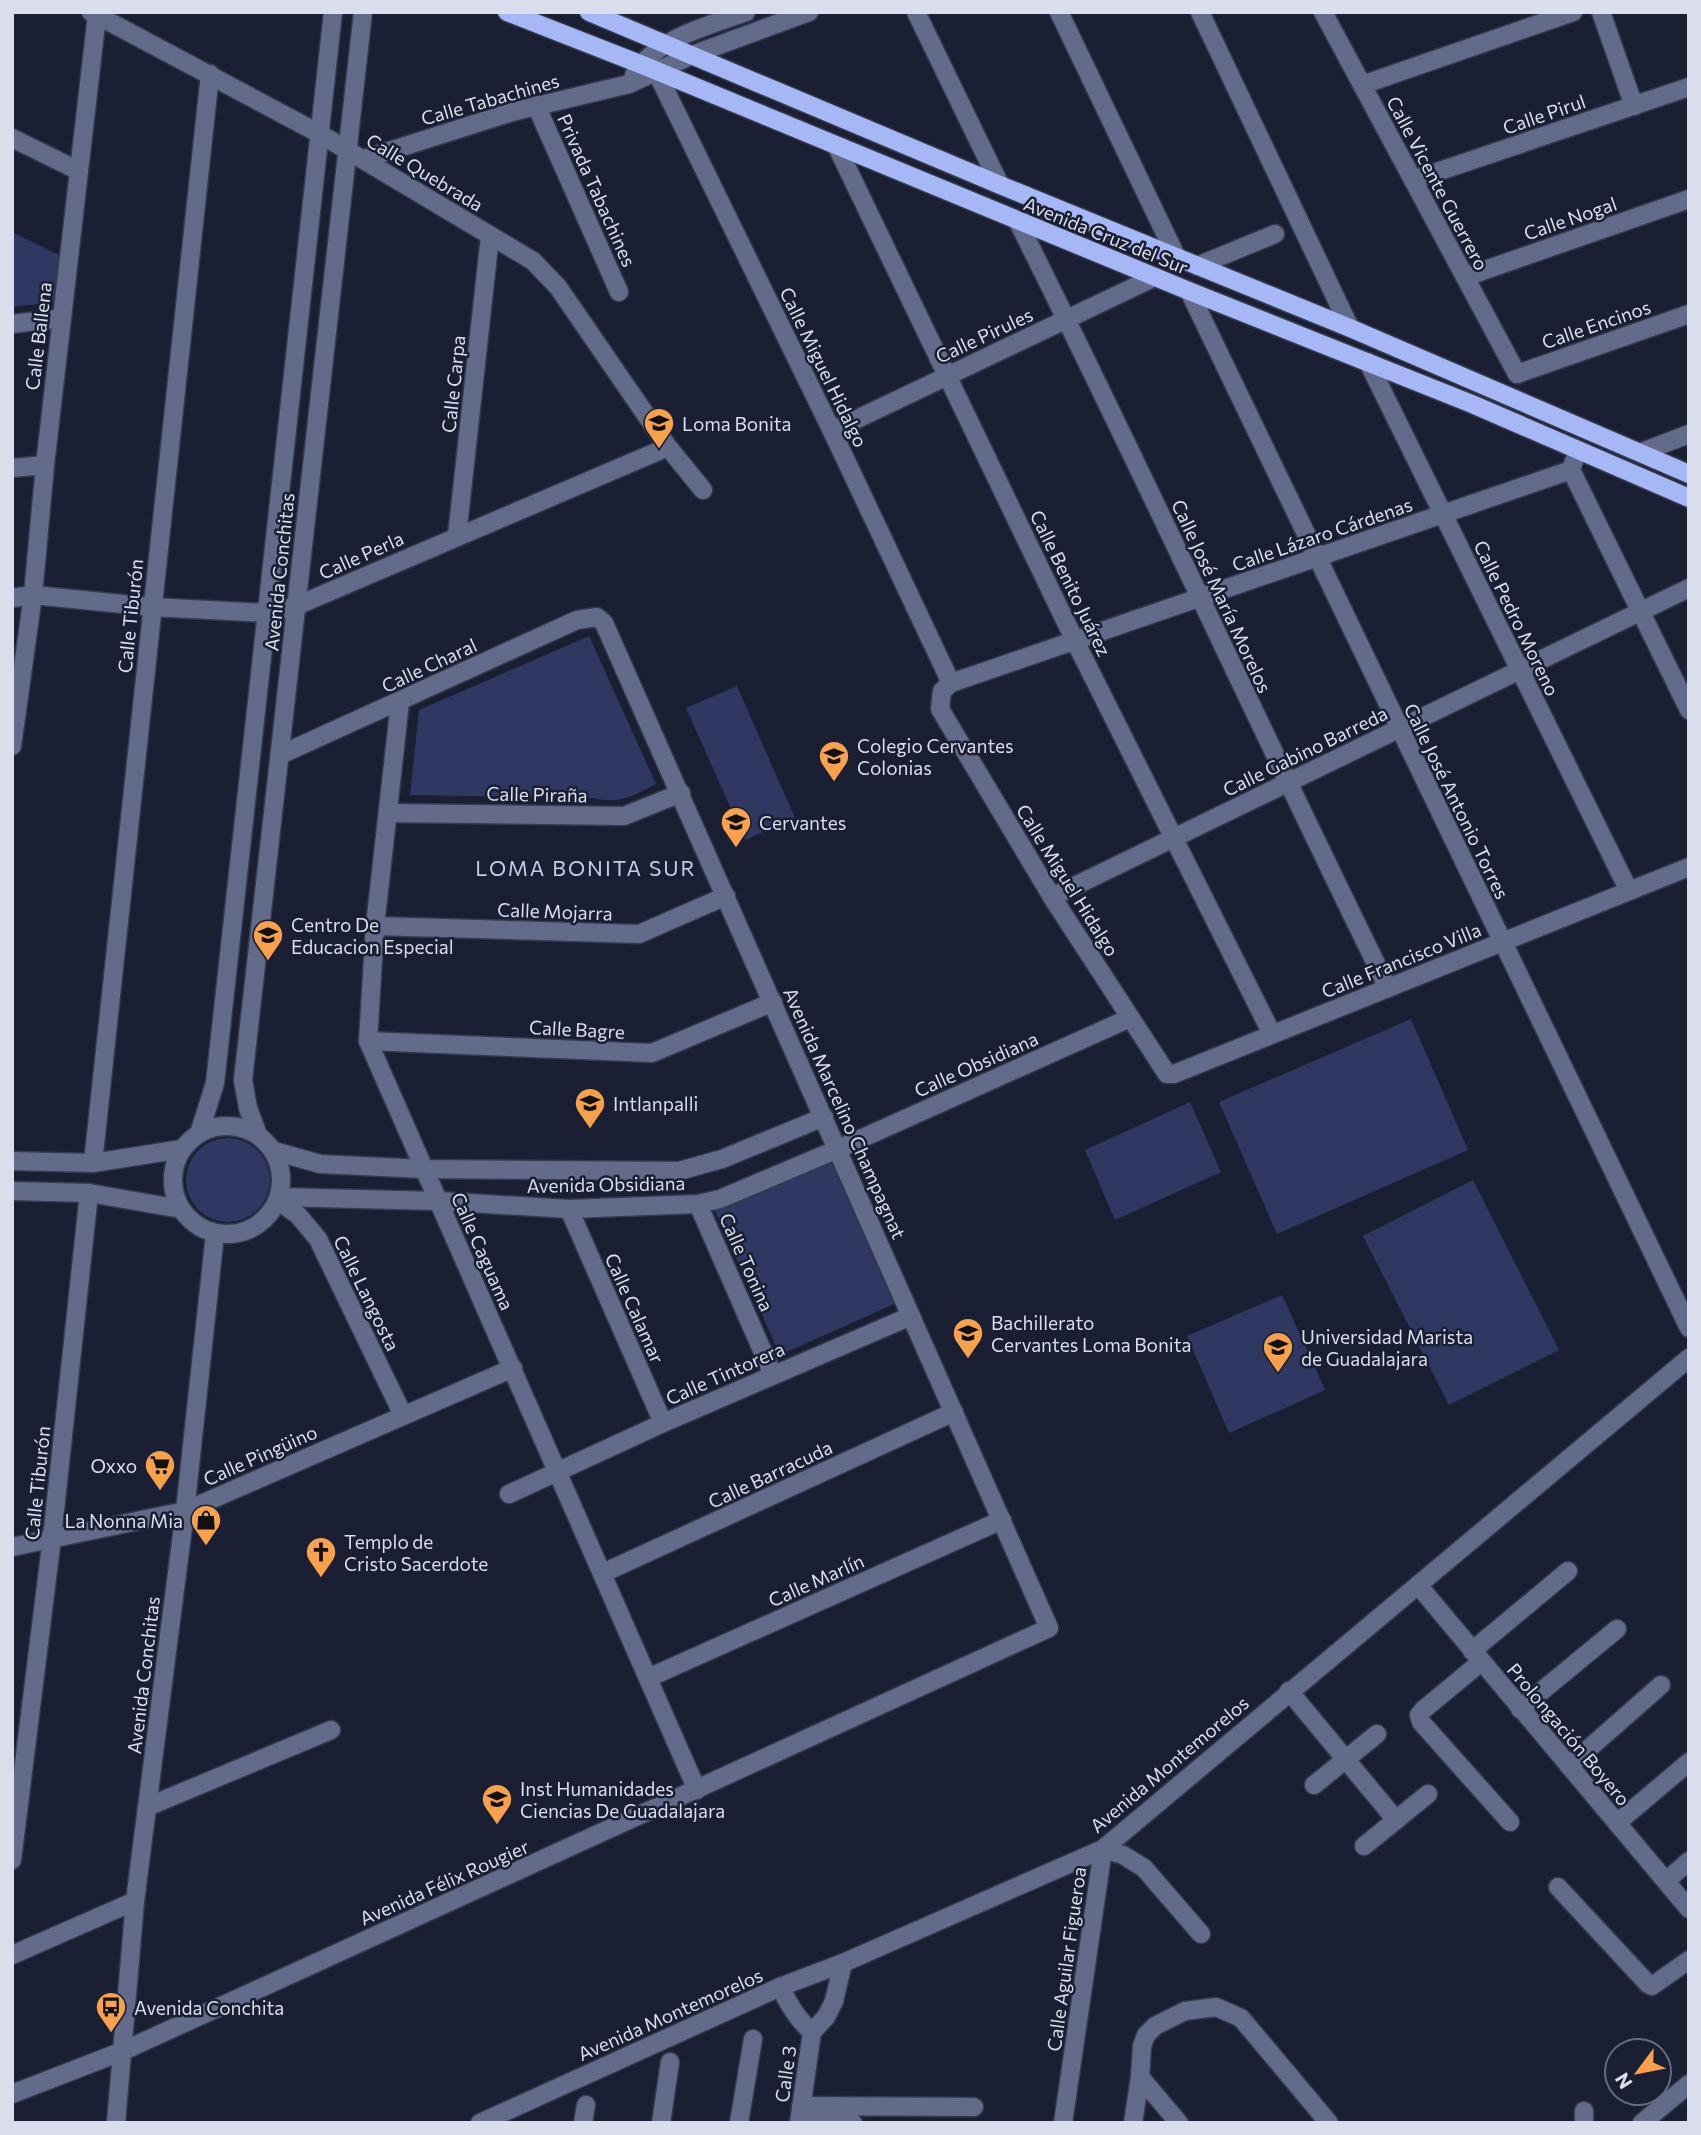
<svg xmlns="http://www.w3.org/2000/svg" width="1701" height="2135" font-family="Commissioner,sans-serif">
  <style>
    .green { fill: #2f3861 }
    .lines { fill: none; stroke-linecap: round; stroke-linejoin: round }
    .minor-casing { stroke: #353a4e; stroke-width: 21 }
    .major-casing { stroke: #353a4e; stroke-width: 21 }
    .minor { stroke: #636b8a; stroke-width: 18 }
    .major { stroke: #a6b7f6; stroke-width: 18 }
    .labels { text-anchor: middle; dominant-baseline: central; stroke-width: 5; stroke-linejoin: round; paint-order: stroke }
    .street-label { font-size: 19px; fill: #dadeec; stroke: #1a1f34 }
    .poi-label { font-size: 19px; fill: #dadeec; stroke: #1a1f34; text-anchor: start }
    .neighbourhood-label { font-size: 21px; letter-spacing: 2px; fill: #c2cbe7; stroke: #1a1f34 }
  </style>
  <rect width="100%" height="100%" fill="#1a1f34"/>
  <g class="green">
    <path d="M12 232 61 256 56 302 12 307Z"/>
    <path d="M589 636 656 784C635 795 618 805 594 798L410 795 419 710Z"/>
    <path d="M737 686 795 818 745 840 686 708Z"/>
    <path d="M1411 1019 1468 1150 1277 1234 1219 1102Z"/>
    <path d="M1190 1102 1221 1172 1115 1220 1085 1150Z"/>
    <circle cx="228" cy="1180" r="42"/>
    <path d="M830 1159 894 1304 780 1355 714 1208Z"/>
    <path d="M1473 1180 1559 1350 1449 1405 1363 1236Z"/>
    <path d="M1282 1295 1325 1390 1229 1433 1187 1336Z"/>
  </g>
  <g class="lines">
    <g class="minor-casing">
      <g id="minor">
        <path d="M91 12 320 134 533 261 558 287 668 447 703 490"/>
        <path d="M916 12 1000 185"/>
        <path d="M1059 12 1177 258"/>
        <path d="M1200 12 1350 328"/>
        <path d="M1323 12 1517 374"/>
        <path d="M1601 12 1634 106"/>
        <path d="M656 71 832 431 951 683"/>
        <path d="M634 75C656 38 708 26 746 12"/>
        <path d="M1362 85 1573 12"/>
        <path d="M536 105 619 292"/>
        <path d="M12 138 79 171"/>
        <path d="M837 147 1075 641 1272 1034"/>
        <path d="M364 159 512 112 629 84 692 55 809 12"/>
        <path d="M1413 180 1689 87"/>
        <path d="M1018 222C1145 475 1262 733 1388 988"/>
        <path d="M1197 266 1275 234"/>
        <path d="M1465 277 1689 199"/>
        <path d="M1189 291 1689 1328"/>
        <path d="M12 324 62 318"/>
        <path d="M1368 362 1629 891"/>
        <path d="M1517 374 1689 314"/>
        <path d="M832 431 1155 277"/>
        <path d="M1642 452 1689 434"/>
        <path d="M1574 461 1571 470 1689 710"/>
        <path d="M12 468 45 465"/>
        <path d="M1571 470 951 683 942 691 940 709 1052 897 1167 1074H1174L1689 867"/>
        <path d="M457 536 490 236"/>
        <path d="M12 598 33 595 152 607 267 613 296 606 668 447"/>
        <path d="M400 702 375 926 368 1041 697 1790"/>
        <path d="M12 746 33 595 45 465 97 15"/>
        <path d="M388 813 624 816 681 793"/>
        <path d="M1052 897 1689 588"/>
        <path d="M375 926 639 934 726 896"/>
        <path d="M368 1041 652 1053 773 1002"/>
        <circle cx="227" cy="1180" r="54"/>
        <path d="M199 1134 215 1083 333 12"/>
        <path d="M258 1135 248 1108 243 1080 363 12"/>
        <path d="M274 1151 320 1164 424 1169 679 1171 722 1159 824 1117"/>
        <path d="M12 1161 93 1163 182 1149"/>
        <path d="M93 1163 210 74"/>
        <path d="M12 1191 89 1193 181 1209"/>
        <path d="M279 1197 438 1201 569 1209 698 1204 720 1199 838 1149 1130 1018"/>
        <path d="M278 1201 298 1215 318 1239 403 1415"/>
        <path d="M698 1204 773 1375"/>
        <path d="M569 1209 663 1423"/>
        <path d="M509 1494 663 1423 911 1316"/>
        <path d="M12 1547 185 1511 513 1368"/>
        <path d="M603 1573 954 1412"/>
        <path d="M1418 1585 1689 1909"/>
        <path d="M1472 1651 1568 1571"/>
        <path d="M1481 1662 1423 1710 1419 1715 1421 1722 1510 1822"/>
        <path d="M648 1678 1002 1520"/>
        <path d="M1289 1691 1396 1820"/>
        <path d="M1520 1709 1617 1629"/>
        <path d="M1569 1766 1661 1685"/>
        <path d="M1314 1785 1377 1734"/>
        <path d="M147 1807 331 1730"/>
        <path d="M1617 1823 1689 1762"/>
        <path d="M1364 1846 1428 1794"/>
        <path d="M12 1860 52 1538 89 1193"/>
        <path d="M1666 1881 1689 1861"/>
        <path d="M1558 1887 1648 1984 1652 1986 1689 1960"/>
        <path d="M12 1955 135 1901"/>
        <path d="M780 1987C789 2004 797 2019 812 2032"/>
        <path d="M1140 2077 1179 2123"/>
        <path d="M12 2094 123 2051 1049 1628 604 623 597 617 577 620 280 755"/>
        <path d="M801 2106 974 2107"/>
        <path d="M1584 2111V2123"/>
        <path d="M800 2117 853 2123"/>
        <path d="M116 2123 135 1901 185 1511 215 1234"/>
        <path d="M480 2123 780 1987 843 1963 1103 1849 1689 1358"/>
        <path d="M583 2123 586 2105"/>
        <path d="M661 2123 670 2062"/>
        <path d="M739 2123 753 2039"/>
        <path d="M799 2123 812 2032 826 2017 834 2001 843 1963"/>
        <path d="M1063 2123 1103 1849 1123 1855 1144 1868 1201 1934"/>
        <path d="M1133 2123 1140 2077 1142 2046 1146 2035 1155 2026 1185 2011 1216 2007 1241 2018 1329 2123"/>
        <path d="M1642 2123 1689 2084"/>
      </g>
    </g>
    <g class="major-casing">
      <g id="major">
        <path d="M507 12 640 64 1189 291 1472 404 1689 498"/>
        <path d="M589 12 1000 185 1350 328 1689 474"/>
      </g>
    </g>
    <use href="#minor" class="minor"/>
    <use href="#major" class="major"/>
  </g>
  <defs>
    <g id="school-pin" transform="scale(1.575)"><path d="M0 17L-7.5 6A9.5 9.5 0 1 1 7.5 6Z" fill="#f8a14a" stroke="#1a1f34"/><path d="M0-5L7-2L0 1L-7-2ZM-4 1L0 2.5L4 1V4Q0 6-4 4Z" fill="#111"/></g>
    <g id="university-pin" transform="scale(1.575)"><path d="M0 17L-7.5 6A9.5 9.5 0 1 1 7.5 6Z" fill="#f8a14a" stroke="#1a1f34"/><path d="M0-5L7-2L0 1L-7-2ZM-4 1L0 2.5L4 1V4Q0 6-4 4Z" fill="#111"/></g>
    <g id="supermarket-pin" transform="scale(1.575)"><path d="M0 17L-7.5 6A9.5 9.5 0 1 1 7.5 6Z" fill="#f8a14a" stroke="#1a1f34"/><path d="M-6-5.5h2.5l.6 2H6L4.5 2H-2.5L-4.4-4H-6ZM-1.5 3.2a1.3 1.3 0 1 0 .1 0ZM3 3.2a1.3 1.3 0 1 0 .1 0Z" fill="#111"/></g>
    <g id="shop-pin" transform="scale(1.575)"><path d="M0 17L-7.5 6A9.5 9.5 0 1 1 7.5 6Z" fill="#f8a14a" stroke="#1a1f34"/><path d="M-5-2.5h2.3a2.7 3.5 0 0 1 5.4 0H5L5.5 6h-11ZM-1.5-2.5h3a1.5 2.3 0 0 0-3 0Z" fill="#111"/></g>
    <g id="church-pin" transform="scale(1.575)"><path d="M0 17L-7.5 6A9.5 9.5 0 1 1 7.5 6Z" fill="#f8a14a" stroke="#1a1f34"/><path d="M-1.2-6h2.4v3.5h3.3v2.4h-3.3V6h-2.4V-.1h-3.3v-2.4h3.3Z" fill="#111"/></g>
    <g id="bus-pin" transform="scale(1.575)"><path d="M0 17L-7.5 6A9.5 9.5 0 1 1 7.5 6Z" fill="#f8a14a" stroke="#1a1f34"/><path d="M-5-6H5V4H4V6H2V4H-2V6H-4V4H-5ZM-3.5-4V0h7V-4ZM-3.5 1.2v1.5H-2V1.2ZM2 1.2v1.5H3.5V1.2Z" fill="#111"/></g>
  </defs>
  <g fill-rule="evenodd">
    <use href="#school-pin" x="659" y="423"/>
    <use href="#school-pin" x="834" y="756"/>
    <use href="#school-pin" x="736" y="822"/>
    <use href="#school-pin" x="268" y="935"/>
    <use href="#school-pin" x="590" y="1103"/>
    <use href="#university-pin" x="968" y="1333"/>
    <use href="#university-pin" x="1278" y="1347"/>
    <use href="#supermarket-pin" x="160" y="1465"/>
    <use href="#shop-pin" x="206" y="1520"/>
    <use href="#church-pin" x="321" y="1552"/>
    <use href="#university-pin" x="497" y="1799"/>
    <use href="#bus-pin" x="111" y="2007"/>
  </g>
  <g class="labels">
    <g class="street-label">
      <text transform="translate(490 99) rotate(-16)">Calle Tabachines</text>
      <text transform="translate(1544 114) rotate(-19)">Calle Pirul</text>
      <text transform="translate(425 172) rotate(31)">Calle Quebrada</text>
      <text transform="translate(1438 183) rotate(62)">Calle Vicente Guerrero</text>
      <text transform="translate(597 190) rotate(66)">Privada Tabachines</text>
      <text transform="translate(1570 218) rotate(-19)">Calle Nogal</text>
      <text transform="translate(1106 235) rotate(22)">Avenida Cruz del Sur</text>
      <text transform="translate(1596 324) rotate(-19)">Calle Encinos</text>
      <text transform="translate(984 335) rotate(-25)">Calle Pirules</text>
      <text transform="translate(38 336) rotate(-83)">Calle Ballena</text>
      <text transform="translate(824 367) rotate(64)">Calle Miguel Hidalgo</text>
      <text transform="translate(453 384) rotate(-84)">Calle Carpa</text>
      <text transform="translate(1322 534) rotate(-19)">Calle Lázaro Cárdenas</text>
      <text transform="translate(361 555) rotate(-24)">Calle Perla</text>
      <text transform="translate(279 572) rotate(-84)">Avenida Conchitas</text>
      <text transform="translate(1071 583) rotate(64)">Calle Benito Juárez</text>
      <text transform="translate(1222 596) rotate(65)">Calle José María Morelos</text>
      <text transform="translate(130 616) rotate(-84)">Calle Tiburón</text>
      <text transform="translate(1517 618) rotate(64)">Calle Pedro Moreno</text>
      <text transform="translate(429 665) rotate(-25)">Calle Charal</text>
      <text transform="translate(1305 751) rotate(-26)">Calle Gabino Barreda</text>
      <text transform="translate(537 794) rotate(1)">Calle Piraña</text>
      <text transform="translate(1457 801) rotate(64)">Calle José Antonio Torres</text>
      <text transform="translate(1068 880) rotate(58)">Calle Miguel Hidalgo</text>
      <text transform="translate(555 911) rotate(2)">Calle Mojarra</text>
      <text transform="translate(1401 960) rotate(-22)">Calle Francisco Villa</text>
      <text transform="translate(577 1029) rotate(3)">Calle Bagre</text>
      <text transform="translate(976 1064) rotate(-24)">Calle Obsidiana</text>
      <text transform="translate(845 1113) rotate(66)">Avenida Marcelino Champagnat</text>
      <text transform="translate(606 1184) rotate(-1)">Avenida Obsidiana</text>
      <text transform="translate(483 1251) rotate(66)">Calle Caguama</text>
      <text transform="translate(747 1262) rotate(66)">Calle Tonina</text>
      <text transform="translate(367 1293) rotate(64)">Calle Langosta</text>
      <text transform="translate(635 1308) rotate(66)">Calle Calamar</text>
      <text transform="translate(725 1373) rotate(-24)">Calle Tintorera</text>
      <text transform="translate(260 1455) rotate(-24)">Calle Pingüino</text>
      <text transform="translate(770 1474) rotate(-25)">Calle Barracuda</text>
      <text transform="translate(37 1483) rotate(-84)">Calle Tiburón</text>
      <text transform="translate(816 1580) rotate(-24)">Calle Marlín</text>
      <text transform="translate(143 1675) rotate(-83)">Avenida Conchitas</text>
      <text transform="translate(1569 1734) rotate(50)">Prolongación Boyero</text>
      <text transform="translate(1169 1764) rotate(-40)">Avenida Montemorelos</text>
      <text transform="translate(444 1882) rotate(-24)">Avenida Félix Rougier</text>
      <text transform="translate(1066 1959) rotate(-82)">Calle Aguilar Figueroa</text>
      <text transform="translate(670 2014) rotate(-24)">Avenida Montemorelos</text>
      <text transform="translate(785 2074) rotate(-82)">Calle 3</text>
    </g>
    <g class="poi-label">
      <text x="682" y="423">Loma Bonita</text>
      <text x="857" y="745">Colegio Cervantes<tspan x="857" dy="22">Colonias</tspan></text>
      <text x="759" y="822">Cervantes</text>
      <text x="291" y="924">Centro De<tspan x="291" dy="22">Educacion Especial</tspan></text>
      <text x="613" y="1103">Intlanpalli</text>
      <text x="991" y="1322">Bachillerato<tspan x="991" dy="22">Cervantes Loma Bonita</tspan></text>
      <text x="1301" y="1336">Universidad Marista<tspan x="1301" dy="22">de Guadalajara</tspan></text>
      <text x="137" y="1465" text-anchor="end">Oxxo</text>
      <text x="183" y="1520" text-anchor="end">La Nonna Mia</text>
      <text x="344" y="1541">Templo de<tspan x="344" dy="22">Cristo Sacerdote</tspan></text>
      <text x="520" y="1788">Inst Humanidades<tspan x="520" dy="22">Ciencias De Guadalajara</tspan></text>
      <text x="134" y="2007">Avenida Conchita</text>
    </g>
    <g class="neighbourhood-label">
      <text x="586" y="867">LOMA BONITA SUR</text>
    </g>
  </g>
  <rect width="1701" height="2135" fill="none" stroke="#dadeec" stroke-width="28"/>
  <g transform="translate(1638 2072) rotate(238)"><circle r="33" fill="#1a1f34" stroke="#676b7e" stroke-width="2"/>
  <path d="M0-5L12 26L0 18L-12 26Z" fill="#f8a14a"/>
  <text y="-10" font-size="19" font-weight="bold" text-anchor="middle" fill="#dadeec">N</text>
  </g>
</svg>
